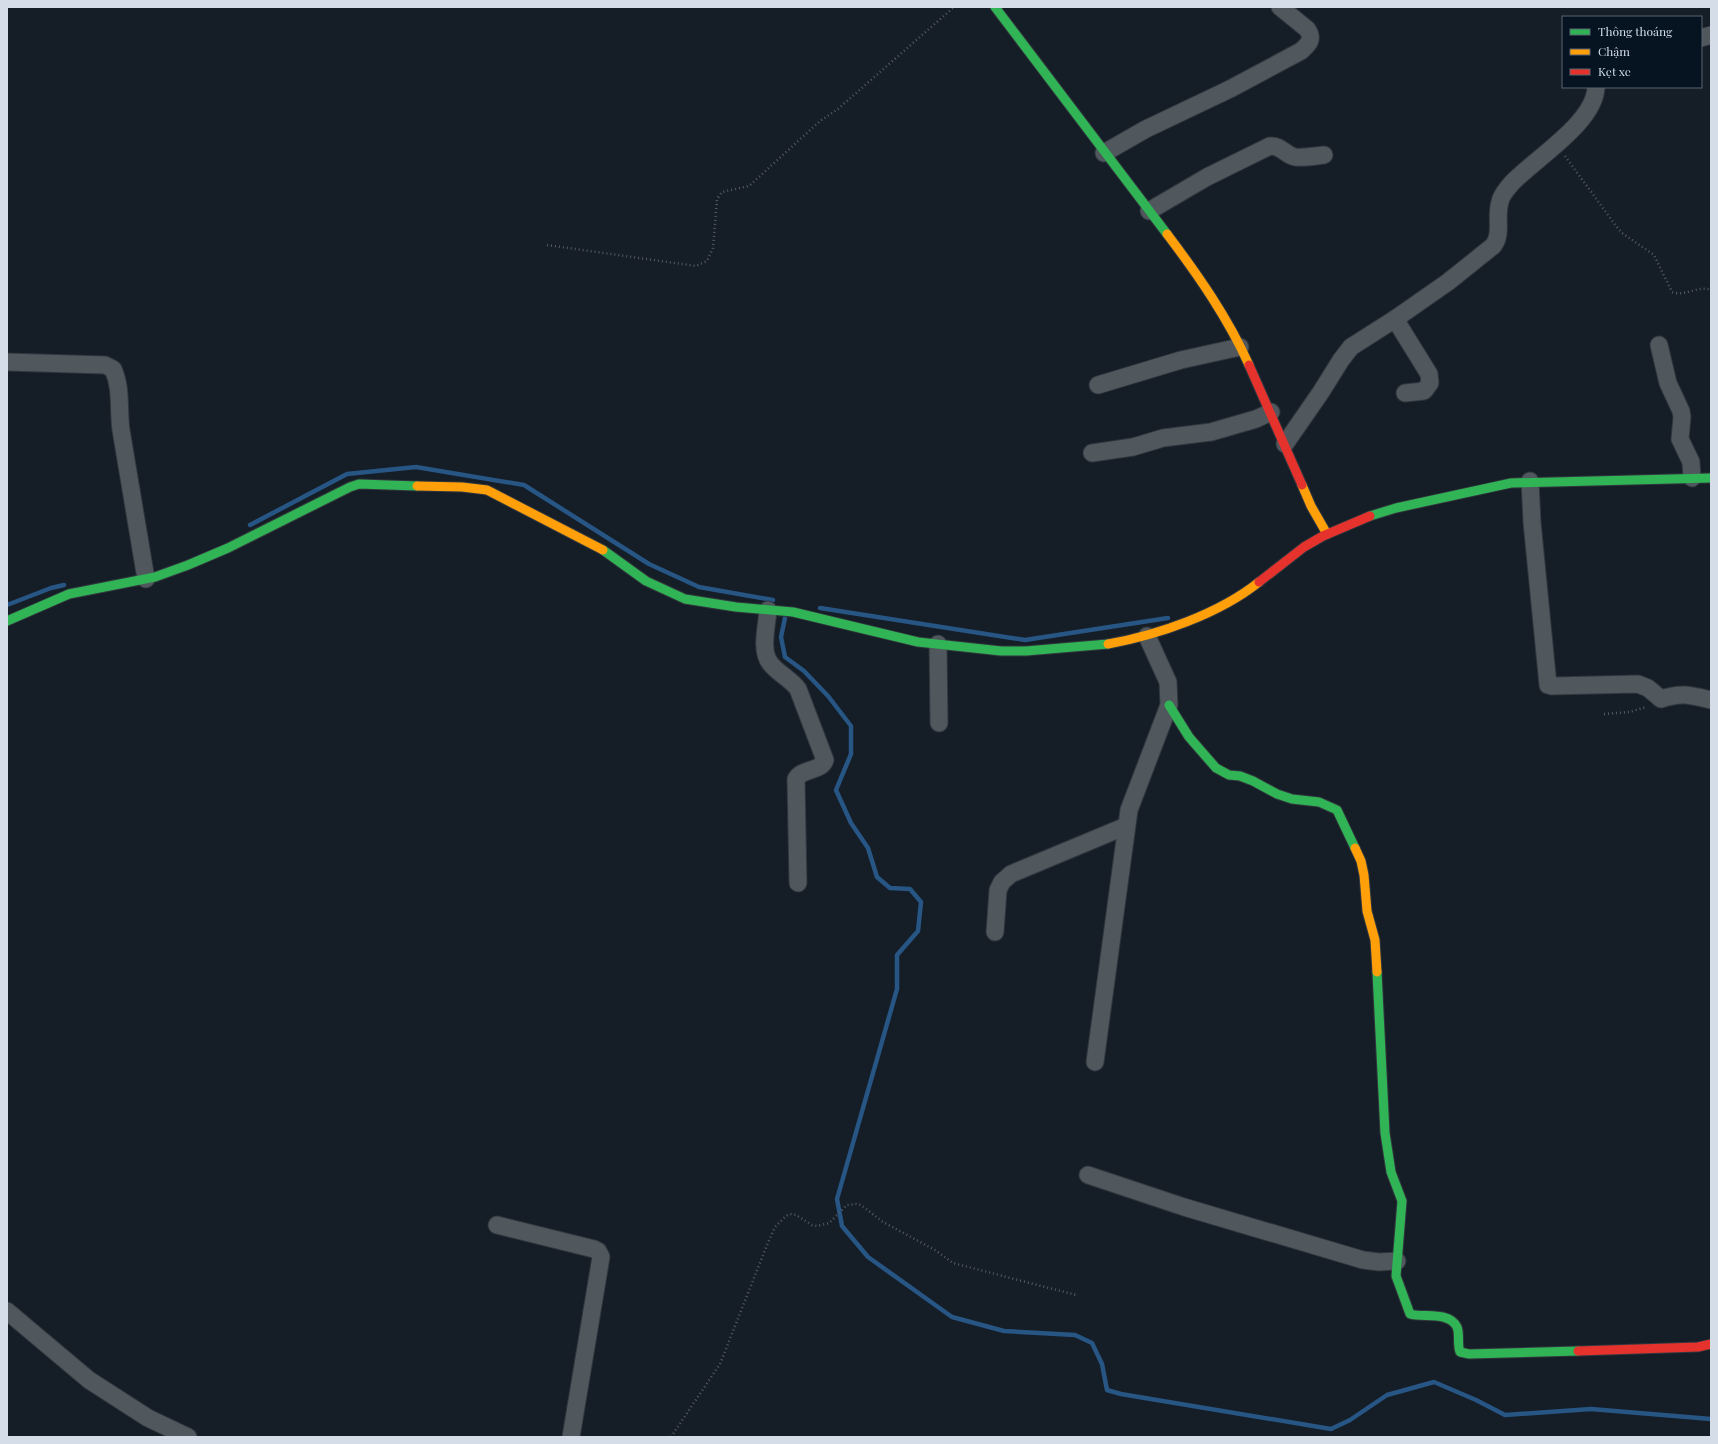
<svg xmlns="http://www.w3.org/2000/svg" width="1718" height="1444" font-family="'Playfair Display',serif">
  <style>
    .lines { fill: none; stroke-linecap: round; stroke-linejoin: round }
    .stream { stroke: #275584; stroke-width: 4.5 }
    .street-casing { stroke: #31373e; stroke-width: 19 }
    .fast-casing { stroke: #31373e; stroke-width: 11 }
    .slow-casing { stroke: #31373e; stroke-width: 11 }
    .jam-casing { stroke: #31373e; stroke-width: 11 }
    .path { stroke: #565b62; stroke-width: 2.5; stroke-dasharray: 1 3; stroke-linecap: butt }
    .street { stroke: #50575d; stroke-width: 17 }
    .fast { stroke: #30b455; stroke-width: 9 }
    .slow { stroke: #ff9f0a; stroke-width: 9 }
    .jam { stroke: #e5322d; stroke-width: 9 }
  </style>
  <rect width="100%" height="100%" fill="#151d26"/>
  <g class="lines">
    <g class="stream">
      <path d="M250 525 347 474 416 467 524 485 649 564 699 587 773 600"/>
      <path d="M7 605 51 588 64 585"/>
      <path d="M820 608 1025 640 1168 618"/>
      <path d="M785 618 781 637 785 657 804 671 828 696 851 726V754L836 790 851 823 868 848 877 877 890 888 910 889 921 902 918 931 897 955V989L837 1199 842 1226 868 1257 952 1317 1004 1331 1075 1335 1092 1343 1102 1364 1107 1390 1121 1394 1331 1429 1350 1420 1387 1395 1434 1382 1476 1400 1505 1415 1591 1409 1711 1419"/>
    </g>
    <g class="street-casing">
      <g id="street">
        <path d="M1701 38 1711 35"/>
        <path d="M1104 153 1146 129 1230 89 1301 51C1309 44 1314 39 1307 29L1280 7"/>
        <path d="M1149 211 1207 177 1270 146C1281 145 1285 155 1295 157 1304 158 1315 156 1324 155"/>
        <path d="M1395 319 1429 374 1430 383 1424 391 1405 393"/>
        <path d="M1659 345 1668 383 1681 411 1682 417 1680 439 1691 462 1692 478"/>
        <path d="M7 362 105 365 113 369C122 389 118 409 121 430L146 579"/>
        <path d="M1098 385 1181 360 1240 347"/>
        <path d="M1285 444 1321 392 1341 360 1351 347 1395 319 1448 282 1493 246C1503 234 1495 217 1500 202 1501 195 1507 189 1511 184 1534 159 1595 123 1596 87"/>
        <path d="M1092 453 1133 447 1163 438 1211 432 1256 419 1271 412"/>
        <path d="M1530 481 1532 522 1548 685 1552 686 1638 684 1648 688 1661 699C1681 692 1691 695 1711 700"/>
        <path d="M768 610C767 626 760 650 770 663 777 673 791 679 798 689L825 760C821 772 802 768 796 779L798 883"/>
        <path d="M938 644 939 723"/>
        <path d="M995 932 998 890 1002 882 1011 874 1126 826"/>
        <path d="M1095 1062 1129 810 1169 705 1168 682 1147 636"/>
        <path d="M1088 1175 1184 1207 1363 1260 1379 1262 1397 1261"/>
        <path d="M497 1225 594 1249 598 1251 601 1257 571 1437"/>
        <path d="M7 1311 89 1380 148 1418 188 1437"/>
      </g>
    </g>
    <g class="fast-casing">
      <g id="fast">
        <path d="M995 7 1167 234"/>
        <path d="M1370 516 1396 508 1511 483 1711 478"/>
        <path d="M603 550 646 581 685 599 736 607 793 612 918 642 1001 651H1026L1108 644"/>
        <path d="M7 621 69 594 155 577 188 565 228 548 350 487 359 484 417 486"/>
        <path d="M1169 705 1189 737 1216 768 1229 775 1240 776 1253 781 1277 794 1292 799 1319 802 1337 810 1355 848"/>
        <path d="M1377 972 1385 1133 1391 1172 1402 1201 1396 1276 1410 1314C1424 1318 1449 1311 1457 1327 1460 1334 1457 1344 1460 1352L1469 1354 1578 1351"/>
      </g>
    </g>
    <g class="slow-casing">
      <g id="slow">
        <path d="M1167 234C1198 275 1228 318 1249 365"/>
        <path d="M1302 485 1311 506 1327 534"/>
        <path d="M417 486 462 487 487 490 603 550"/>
        <path d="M1108 644C1158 635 1219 614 1259 582"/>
        <path d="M1355 848 1361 861 1364 875 1367 911 1375 940 1377 972"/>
      </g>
    </g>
    <g class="jam-casing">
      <g id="jam">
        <path d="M1249 365 1302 485"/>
        <path d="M1259 582 1304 547 1323 536 1370 516"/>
        <path d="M1578 1351 1698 1347 1711 1344"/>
      </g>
    </g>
    <g class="path">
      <path d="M1565 156 1616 226 1622 233 1654 255 1672 292C1685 297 1698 285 1711 290"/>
      <path d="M547 245 696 266 707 261 713 248 717 199 722 192 749 186 820 121 838 109 954 7"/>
      <path d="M1604 714 1629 712 1647 707"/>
      <path d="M671 1437 720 1364 767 1245 775 1227 786 1216 790 1214 796 1215 812 1225 817 1226 829 1223 847 1205 856 1204 861 1205 883 1222 935 1250 953 1263 1076 1295"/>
    </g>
    <use href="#street" class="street"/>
    <use href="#fast" class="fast"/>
    <use href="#slow" class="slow"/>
    <use href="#jam" class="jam"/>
  </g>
  <rect width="1718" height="1444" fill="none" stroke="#d4dde8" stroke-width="16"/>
  <rect x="1562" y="16" width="140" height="72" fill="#061422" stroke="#586471"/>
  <rect x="1570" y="29" width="20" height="6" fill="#30b455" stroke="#586471"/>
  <text x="1598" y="36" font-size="12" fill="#d4dde8">Thông thoáng</text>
  <rect x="1570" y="49" width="20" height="6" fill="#ff9f0a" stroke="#586471"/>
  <text x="1598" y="56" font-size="12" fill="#d4dde8">Chậm</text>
  <rect x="1570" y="69" width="20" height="6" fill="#e5322d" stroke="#586471"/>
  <text x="1598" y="76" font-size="12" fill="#d4dde8">Kẹt xe</text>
</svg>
